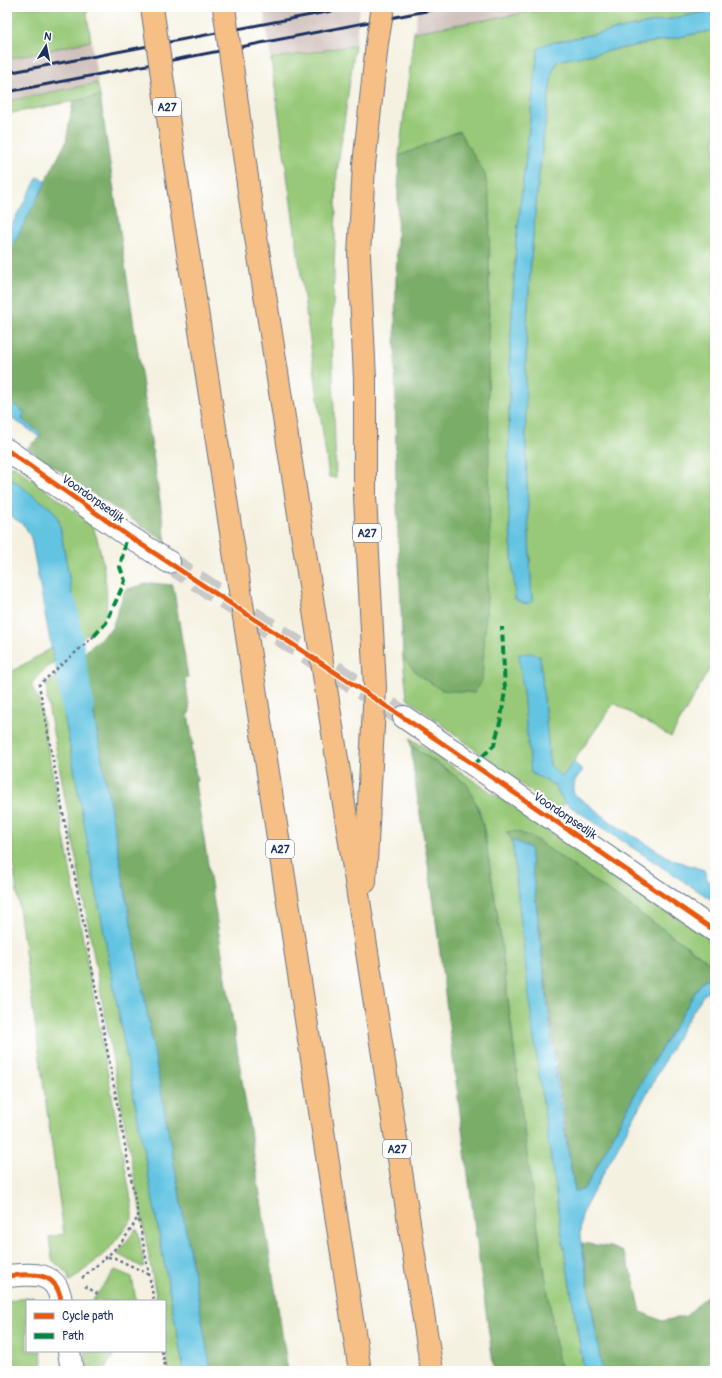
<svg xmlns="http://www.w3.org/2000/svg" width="722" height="1378" font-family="Pangolin,sans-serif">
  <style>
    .industrial { fill: #cfc0ba }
    .green { fill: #98c978; stroke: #5a7c6b }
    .forest { fill: #7aad68; stroke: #4a6e63 }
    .water { fill: #63c4e2; stroke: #3f7aa0 }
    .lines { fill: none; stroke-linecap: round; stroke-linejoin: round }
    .canal { stroke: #63c4e2; stroke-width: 32 }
    .minor-tunnel { stroke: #c9cac7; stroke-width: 22; stroke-dasharray: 22 11; stroke-linecap: butt }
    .minor-casing { stroke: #67738c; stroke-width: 24 }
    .highway-casing { stroke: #67738c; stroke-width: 24 }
    .path { stroke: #67738c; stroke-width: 2.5; stroke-dasharray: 3 3; stroke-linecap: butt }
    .minor { stroke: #fff; stroke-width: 22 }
    .highway { stroke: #f5bf86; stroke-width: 22 }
    .rail { stroke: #1b2f5e; stroke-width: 3 }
    .highway-bridge-casing { stroke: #67738c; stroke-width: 24; stroke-linecap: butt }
    .highway-bridge { stroke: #f5bf86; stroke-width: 22 }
    .quiet { stroke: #00873e; stroke-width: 4; stroke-dasharray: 8 4; stroke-linecap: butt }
    .cycleway-casing { stroke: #fff; stroke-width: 8 }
    .cycleway { stroke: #e8590c; stroke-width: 5 }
    .labels { text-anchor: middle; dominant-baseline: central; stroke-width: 4; stroke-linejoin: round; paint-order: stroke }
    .shield { fill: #fff; stroke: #5f6d8e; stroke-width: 1 }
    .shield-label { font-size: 11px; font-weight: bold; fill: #1b2f5e }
    .street-label { font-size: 12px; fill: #1b2f5e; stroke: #fff }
  </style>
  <rect width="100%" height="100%" fill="#fff"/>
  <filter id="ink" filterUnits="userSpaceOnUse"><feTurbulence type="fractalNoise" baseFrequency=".025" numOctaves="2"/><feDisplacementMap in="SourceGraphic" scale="8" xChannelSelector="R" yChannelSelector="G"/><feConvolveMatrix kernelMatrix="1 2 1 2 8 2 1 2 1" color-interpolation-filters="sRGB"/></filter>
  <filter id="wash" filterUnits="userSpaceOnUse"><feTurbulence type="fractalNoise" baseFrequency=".012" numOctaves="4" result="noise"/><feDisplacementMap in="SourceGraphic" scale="16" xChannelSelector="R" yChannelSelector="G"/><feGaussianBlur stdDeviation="0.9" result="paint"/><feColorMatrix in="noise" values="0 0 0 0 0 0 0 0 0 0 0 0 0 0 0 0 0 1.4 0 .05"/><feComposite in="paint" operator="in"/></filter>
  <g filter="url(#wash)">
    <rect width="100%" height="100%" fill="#f5f1e1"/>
    <g class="industrial">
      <path d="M7 7H86L100 96 7 114Z"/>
      <path d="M263 7H360L355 45 271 59Z"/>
      <path d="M418 7H561L414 32Z"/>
    </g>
    <g class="green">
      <path d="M7 7H86L91 41 7 59Z"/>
      <path d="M561 7H715V10L545 44 538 49 516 244 510 351 508 497 515 599 532 602C528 518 524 434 526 350 529 257 539 165 552 73L557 61 715 30V590L710 599 715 603V659L671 737 614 703 562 778 550 765 540 656 531 773 554 785 565 803 558 812 407 698 403 659 421 677 488 356 490 203 399 156 414 32Z"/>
      <path d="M355 45 337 172 332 341 336 478 329 477 271 59Z"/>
      <path d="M97 83 100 96 7 114V101Z"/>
      <path d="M9 466H14L91 524C100 537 111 599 105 614 100 626 89 632 80 640L59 521 52 510 7 476Z"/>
      <path d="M52 648 54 662C49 666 32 679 32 686 33 690 37 696 39 701L132 1205V1219L107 1252 69 1282 68 1273 52 1260 49 1237 64 1234 7 820V674Z"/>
      <path d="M57 676 71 750 184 1371H169L165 1349V1301H157L47 699V684Z"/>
      <path d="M410 738 715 942V966L532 837 507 832 512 840 559 1217 584 1371H560L529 1171 498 918 484 830 479 810 449 771 411 745Z"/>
      <path d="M136 1229 138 1231 144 1263V1266L142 1267 117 1254Z"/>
      <path d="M115 1270 132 1277 136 1301H92Z"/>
      <path d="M33 1297 34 1301H27V1351H41L43 1371H7V1301Z"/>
      <path d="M85 1351H116L103 1371H87Z"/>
    </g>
    <g class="forest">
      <path d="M100 96 166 542 89 491 27 448 42 435 21 418 25 413 7 400V256L66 142 73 101Z"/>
      <path d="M459 131 485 174 490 203 488 356 490 547 482 681 474 693 442 690 421 677 403 659 396 484 395 324 399 156Z"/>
      <path d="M150 583 173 585 188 677 185 678 190 712 188 713 193 745 191 747 197 781 195 782 288 1371H211L83 654 112 628 125 590Z"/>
      <path d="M411 745 467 784 479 810 484 830 498 918 529 1171 560 1371H494C473 1216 453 1061 434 905 427 852 416 799 411 745Z"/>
      <path d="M515 831 532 837 715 966V976L702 981 643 1079 587 1185 583 1190 575 1191C557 1077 543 962 530 848L512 840 506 832Z"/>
      <path d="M582 1243 610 1247 623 1252 633 1277 641 1312 662 1321 686 1316 708 1295 715 1297V1371H602Z"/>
    </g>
    <g class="water">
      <path d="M715 10V30L557 61 552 73C539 165 529 257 526 350 524 434 528 518 532 602L525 604 515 599 508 497 510 351 516 244 538 49 545 44Z"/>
      <path d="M38 177 46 182 7 256V233Z"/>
      <path d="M7 400 25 413 21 418 42 435 39 437 26 427 7 416Z"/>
      <path d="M7 476 53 510 59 521 80 640 54 662 31 538 25 526 7 513Z"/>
      <path d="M530 653 540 656 550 765 562 777 573 762 583 770 575 780 573 793 615 825 673 860 704 870 708 881 715 886V895L712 900 565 803 554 785 531 773 519 654Z"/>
      <path d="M83 654 211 1371H184L57 676Z"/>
      <path d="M512 840 530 848C543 962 553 1078 575 1191L583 1190 587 1185 643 1079 702 981 715 976V987L704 994 683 1027 584 1209 581 1219 580 1236 602 1371H584L559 1217 532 1024Z"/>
    </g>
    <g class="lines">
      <path class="canal" d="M61 606 78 708"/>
    </g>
  </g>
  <g filter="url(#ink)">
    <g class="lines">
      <path class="minor-tunnel" d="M169 562 404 717"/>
      <g class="minor-casing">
        <g id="minor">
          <path d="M7 450 127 535 169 562"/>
          <path d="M404 717 715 931"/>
          <path d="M7 1276C31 1274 57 1270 61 1301"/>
          <path d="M69 1351 72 1371"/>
        </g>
      </g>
      <g class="highway-casing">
        <g id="highway">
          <path d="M364 165 359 255 365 379V496L375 687 365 882"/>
          <path d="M249 192 432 1371"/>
          <path d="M181 207 360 1371"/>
        </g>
      </g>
      <g class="path">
        <path d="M94 636 39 685 154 1301"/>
        <path d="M108 1257 115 1258 150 1275"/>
        <path d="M82 1278C104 1259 126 1243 138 1216"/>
        <path d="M85 1286 98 1294"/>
        <path d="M162 1351 166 1371"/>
      </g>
      <use href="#minor" class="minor"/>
      <use href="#highway" class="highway"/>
      <g class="rail">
        <path d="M7 73 353 7"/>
        <path d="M7 92 447 7"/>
      </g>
      <g class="highway-bridge-casing">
        <g id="highway-bridge">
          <path d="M152 7 181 207"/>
          <path d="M224 7 249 192"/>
          <path d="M364 165 377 43 383 7"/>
        </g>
      </g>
      <use href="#highway-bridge" class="highway-bridge"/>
      <g class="quiet">
        <path d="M94 636 106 623 125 581 120 567 127 535"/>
        <path d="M474 765 494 745 501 719 505 690 502 627"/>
      </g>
      <g class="cycleway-casing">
        <g id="cycleway">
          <path d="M7 450 127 535 442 743 715 931"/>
          <path d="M7 1276C31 1274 57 1270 61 1301"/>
        </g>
      </g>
      <use href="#cycleway" class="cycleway"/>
    </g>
  </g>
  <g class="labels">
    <g class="shield">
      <rect x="153" y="98" width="28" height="18" rx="3"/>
      <rect x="353" y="524" width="28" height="18" rx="3"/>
      <rect x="266" y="840" width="28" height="18" rx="3"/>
      <rect x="383" y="1140" width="28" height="18" rx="3"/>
    </g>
    <g class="shield-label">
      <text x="167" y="107">A27</text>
      <text x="367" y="533">A27</text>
      <text x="280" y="849">A27</text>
      <text x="397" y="1149">A27</text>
    </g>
    <g class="street-label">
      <text transform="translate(93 499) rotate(35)">Voordorpsedijk</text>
      <text transform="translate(565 816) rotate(34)">Voordorpsedijk</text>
    </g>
  </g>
  <rect width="722" height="1378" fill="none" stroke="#fff" stroke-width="24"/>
  <rect x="26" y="1300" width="140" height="52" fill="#ffffff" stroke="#a4acbf"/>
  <rect x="34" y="1313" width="20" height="6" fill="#e8590c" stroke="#a4acbf"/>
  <text x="62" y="1320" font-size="12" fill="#1b2f5e">Cycle path</text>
  <rect x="34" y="1333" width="20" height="6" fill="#00873e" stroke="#a4acbf"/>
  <text x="62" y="1340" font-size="12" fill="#1b2f5e">Path</text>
  <g transform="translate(46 46) rotate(10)" stroke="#ffffff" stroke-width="3" paint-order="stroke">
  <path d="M0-3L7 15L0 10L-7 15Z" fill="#1b2f5e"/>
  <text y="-6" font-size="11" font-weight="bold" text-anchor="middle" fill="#1b2f5e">N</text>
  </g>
</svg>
